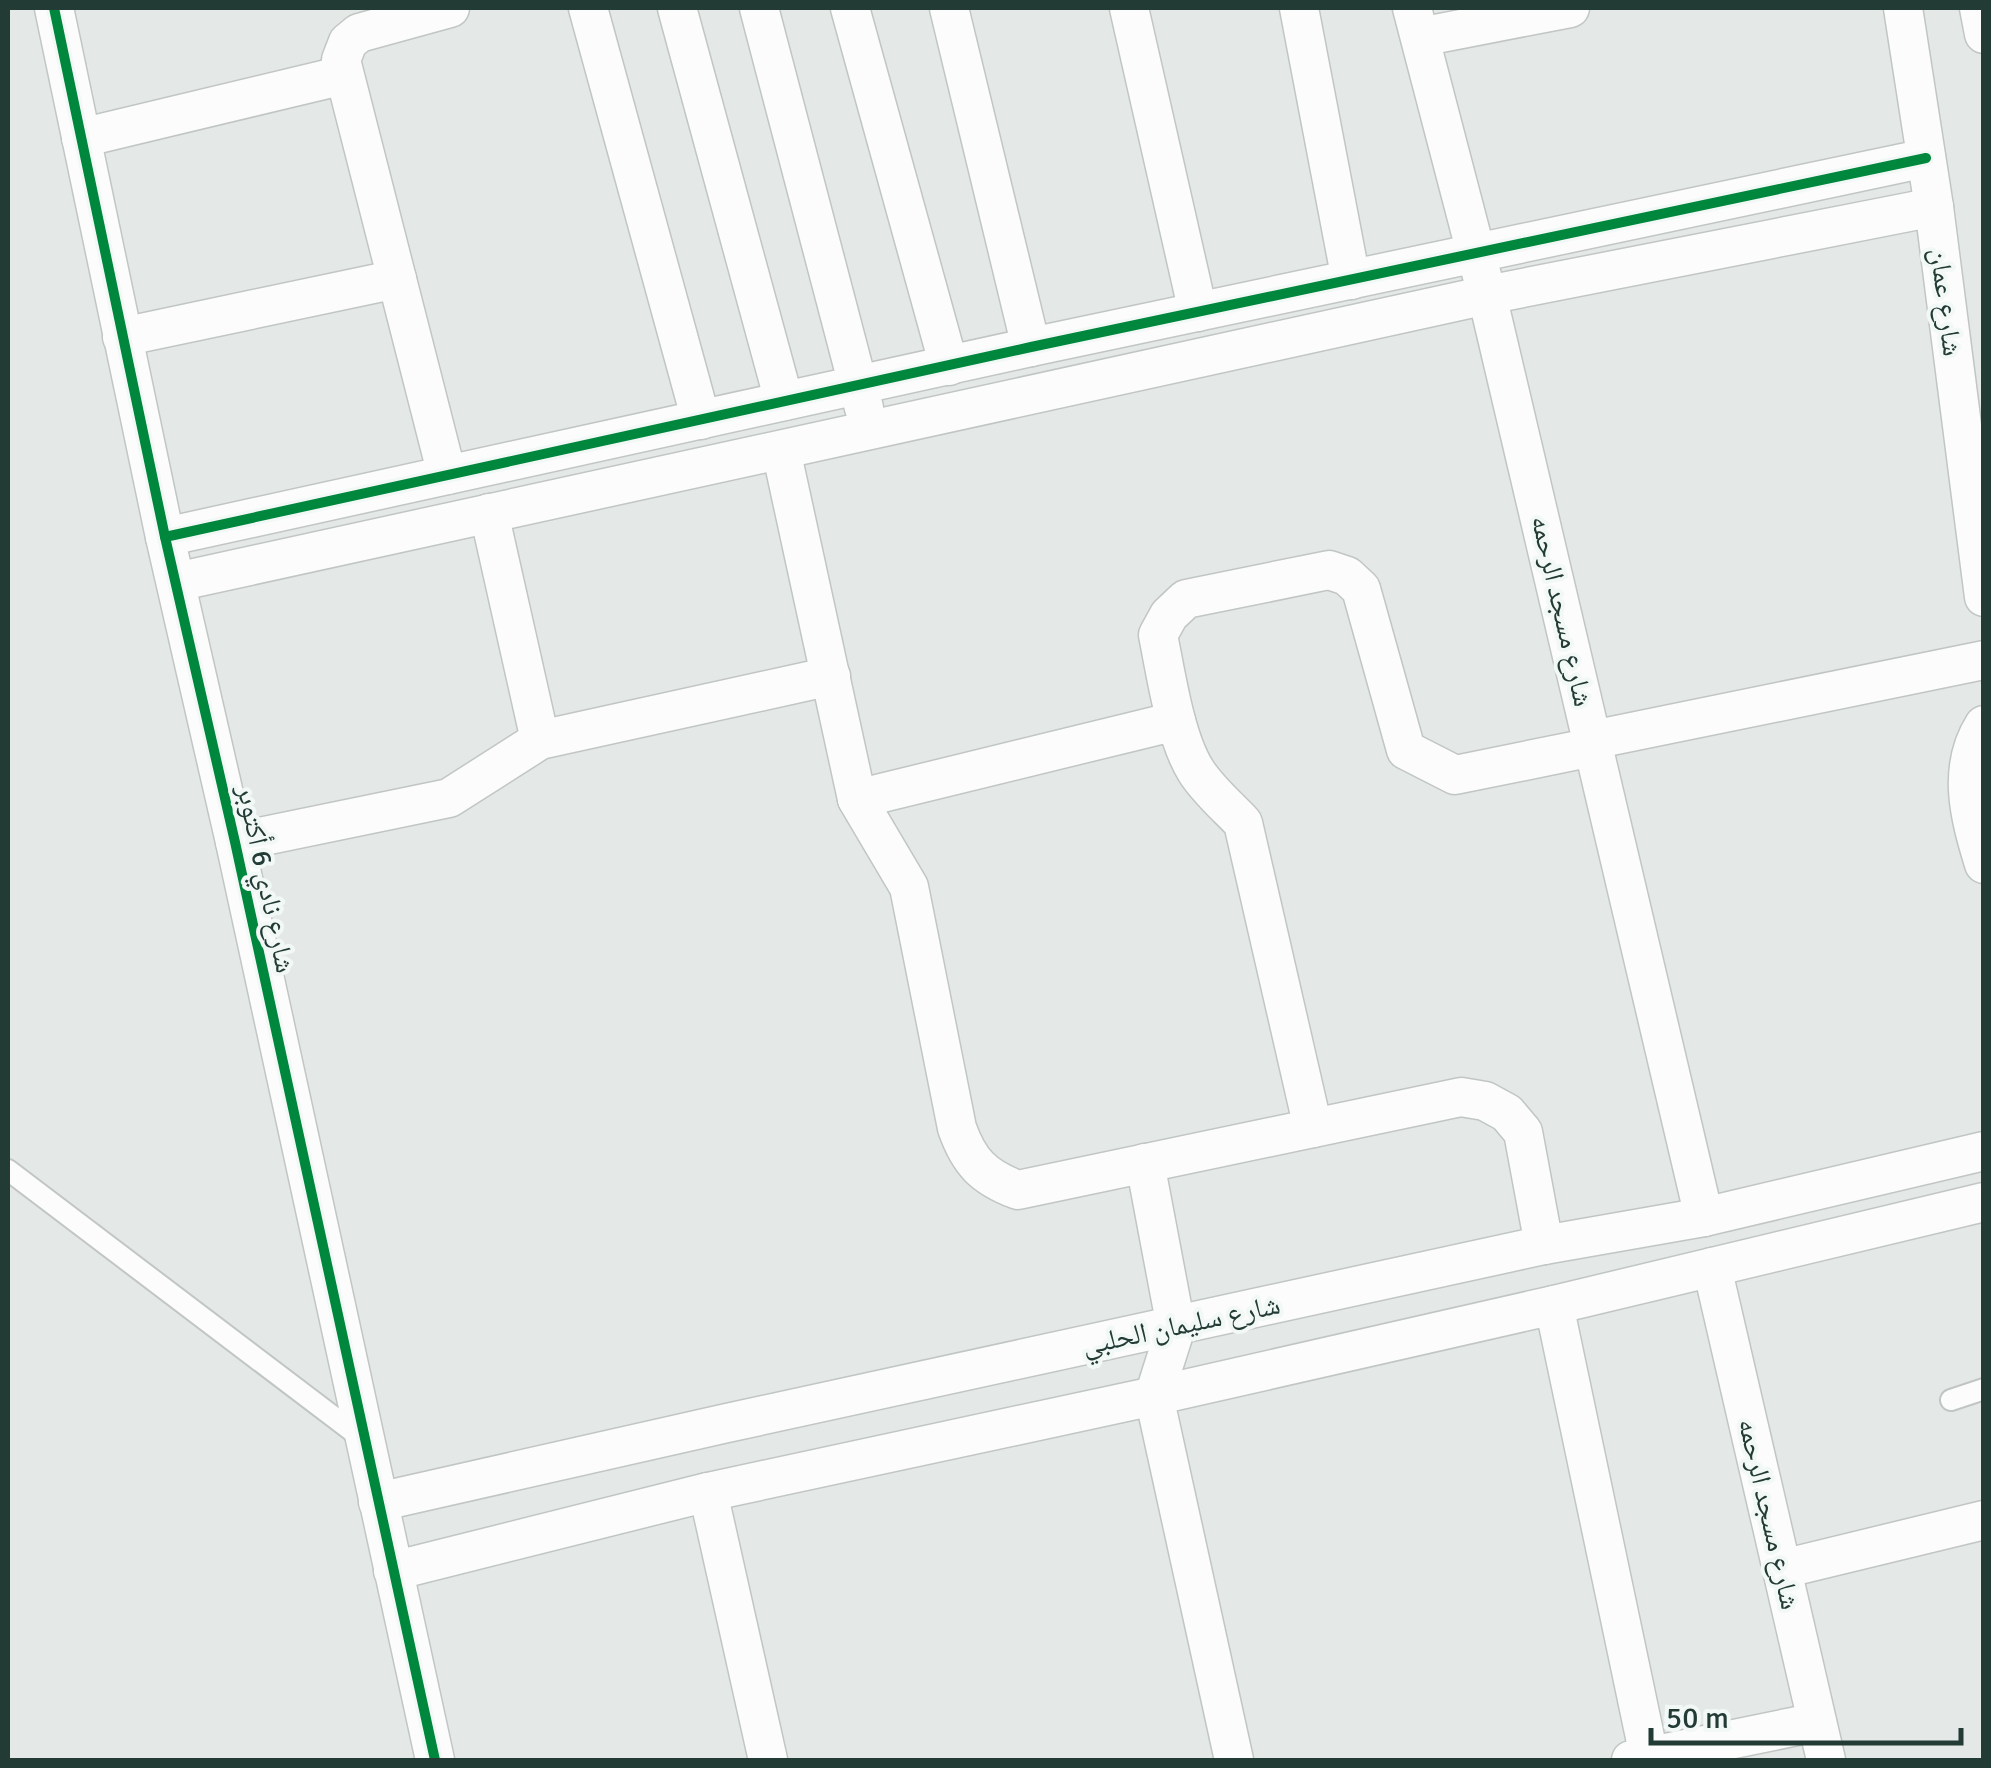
<svg xmlns="http://www.w3.org/2000/svg" width="1991" height="1768" font-family="Signika,'Noto Naskh Arabic',sans-serif">
  <style>
    .lines { fill: none; stroke-linecap: round; stroke-linejoin: round }
    .service-casing { stroke: #c1c6c4; stroke-width: 24 }
    .minor-casing { stroke: #c1c6c4; stroke-width: 41 }
    .service { stroke: #fbfcfb; stroke-width: 20 }
    .minor { stroke: #fbfcfb; stroke-width: 38 }
    .cycleway-casing { stroke: #f2f8f5; stroke-width: 16 }
    .cycleway { stroke: #00873e; stroke-width: 10 }
    .labels { text-anchor: middle; dominant-baseline: central; stroke-width: 8; stroke-linejoin: round; paint-order: stroke }
    .street-label { font-size: 28px; fill: #233b35; stroke: #f2f8f5 }
  </style>
  <rect width="100%" height="100%" fill="#e4e9e7"/>
  <g class="lines">
    <g class="service-casing">
      <g id="service">
        <path d="M8 1170 364 1440"/>
        <path d="M1951 1400 1984 1389"/>
      </g>
    </g>
    <g class="minor-casing">
      <g id="minor">
        <path d="M54 8 165 537 235 842 435 1760"/>
        <path d="M588 8 701 420"/>
        <path d="M677 8 784 401"/>
        <path d="M759 8 864 408"/>
        <path d="M850 8 949 366"/>
        <path d="M949 8 1031 347"/>
        <path d="M1129 8 1198 312"/>
        <path d="M1299 8 1351 280"/>
        <path d="M1412 8 1487 295 1704 1217"/>
        <path d="M1903 8 1934 207 1984 597"/>
        <path d="M1979 8 1984 34"/>
        <path d="M1420 37 1570 8"/>
        <path d="M81 138 344 75"/>
        <path d="M122 337 397 279"/>
        <path d="M781 450 857 799 909 887 957 1128C969 1162 983 1177 1018 1190L1461 1097 1485 1101 1507 1113 1523 1132 1544 1245"/>
        <path d="M447 475 341 60 348 42 359 33 450 8"/>
        <path d="M489 513 540 740"/>
        <path d="M165 537 1031 347 1926 158"/>
        <path d="M176 582 1487 295 1934 207"/>
        <path d="M1984 725C1956 769 1970 818 1984 864"/>
        <path d="M1592 740 1984 660"/>
        <path d="M857 799 1176 721"/>
        <path d="M235 842 449 798 540 740 831 676"/>
        <path d="M1313 1128 1243 823C1227 806 1208 790 1196 771 1175 738 1166 674 1158 635L1169 615 1186 599 1329 570 1347 576 1361 589 1406 750 1455 775 1593 747"/>
        <path d="M1145 1163 1176 1327 1154 1396 1234 1760"/>
        <path d="M1712 1267 1826 1760"/>
        <path d="M1554 1305 1649 1756"/>
        <path d="M708 1492 768 1760"/>
        <path d="M378 1502 727 1423 1544 1245 1704 1217 1984 1151"/>
        <path d="M1782 1569 1984 1520"/>
        <path d="M393 1571 708 1492 1154 1396 1554 1305 1984 1202"/>
        <path d="M1631 1760 1817 1722"/>
      </g>
    </g>
    <use href="#service" class="service"/>
    <use href="#minor" class="minor"/>
    <g class="cycleway-casing">
      <g id="cycleway">
        <path d="M54 8 165 537 235 842 435 1760"/>
        <path d="M165 537 1031 347 1926 158"/>
      </g>
    </g>
    <use href="#cycleway" class="cycleway"/>
  </g>
  <g class="labels">
    <g class="street-label">
      <text transform="translate(1946 302) rotate(83)">شارع عمان</text>
      <text transform="translate(1562 611) rotate(77)">شارع مسجد الرحمه</text>
      <text transform="translate(266 879) rotate(78)">شارع نادي 6 أكتوبر</text>
      <text transform="translate(1181 1325) rotate(-12)">شارع سليمان الحلبي</text>
      <text transform="translate(1769 1514) rotate(77)">شارع مسجد الرحمه</text>
    </g>
  </g>
  <rect width="1991" height="1768" fill="none" stroke="#233b35" stroke-width="20"/>
  <path d="M1651 1728v15h310v-15" fill="none" stroke="#233b35" stroke-width="5"/>
  <text x="1666" y="1728" font-size="30" fill="#233b35" stroke="#f2f8f5" stroke-width="8" paint-order="stroke">50 m</text>
</svg>
